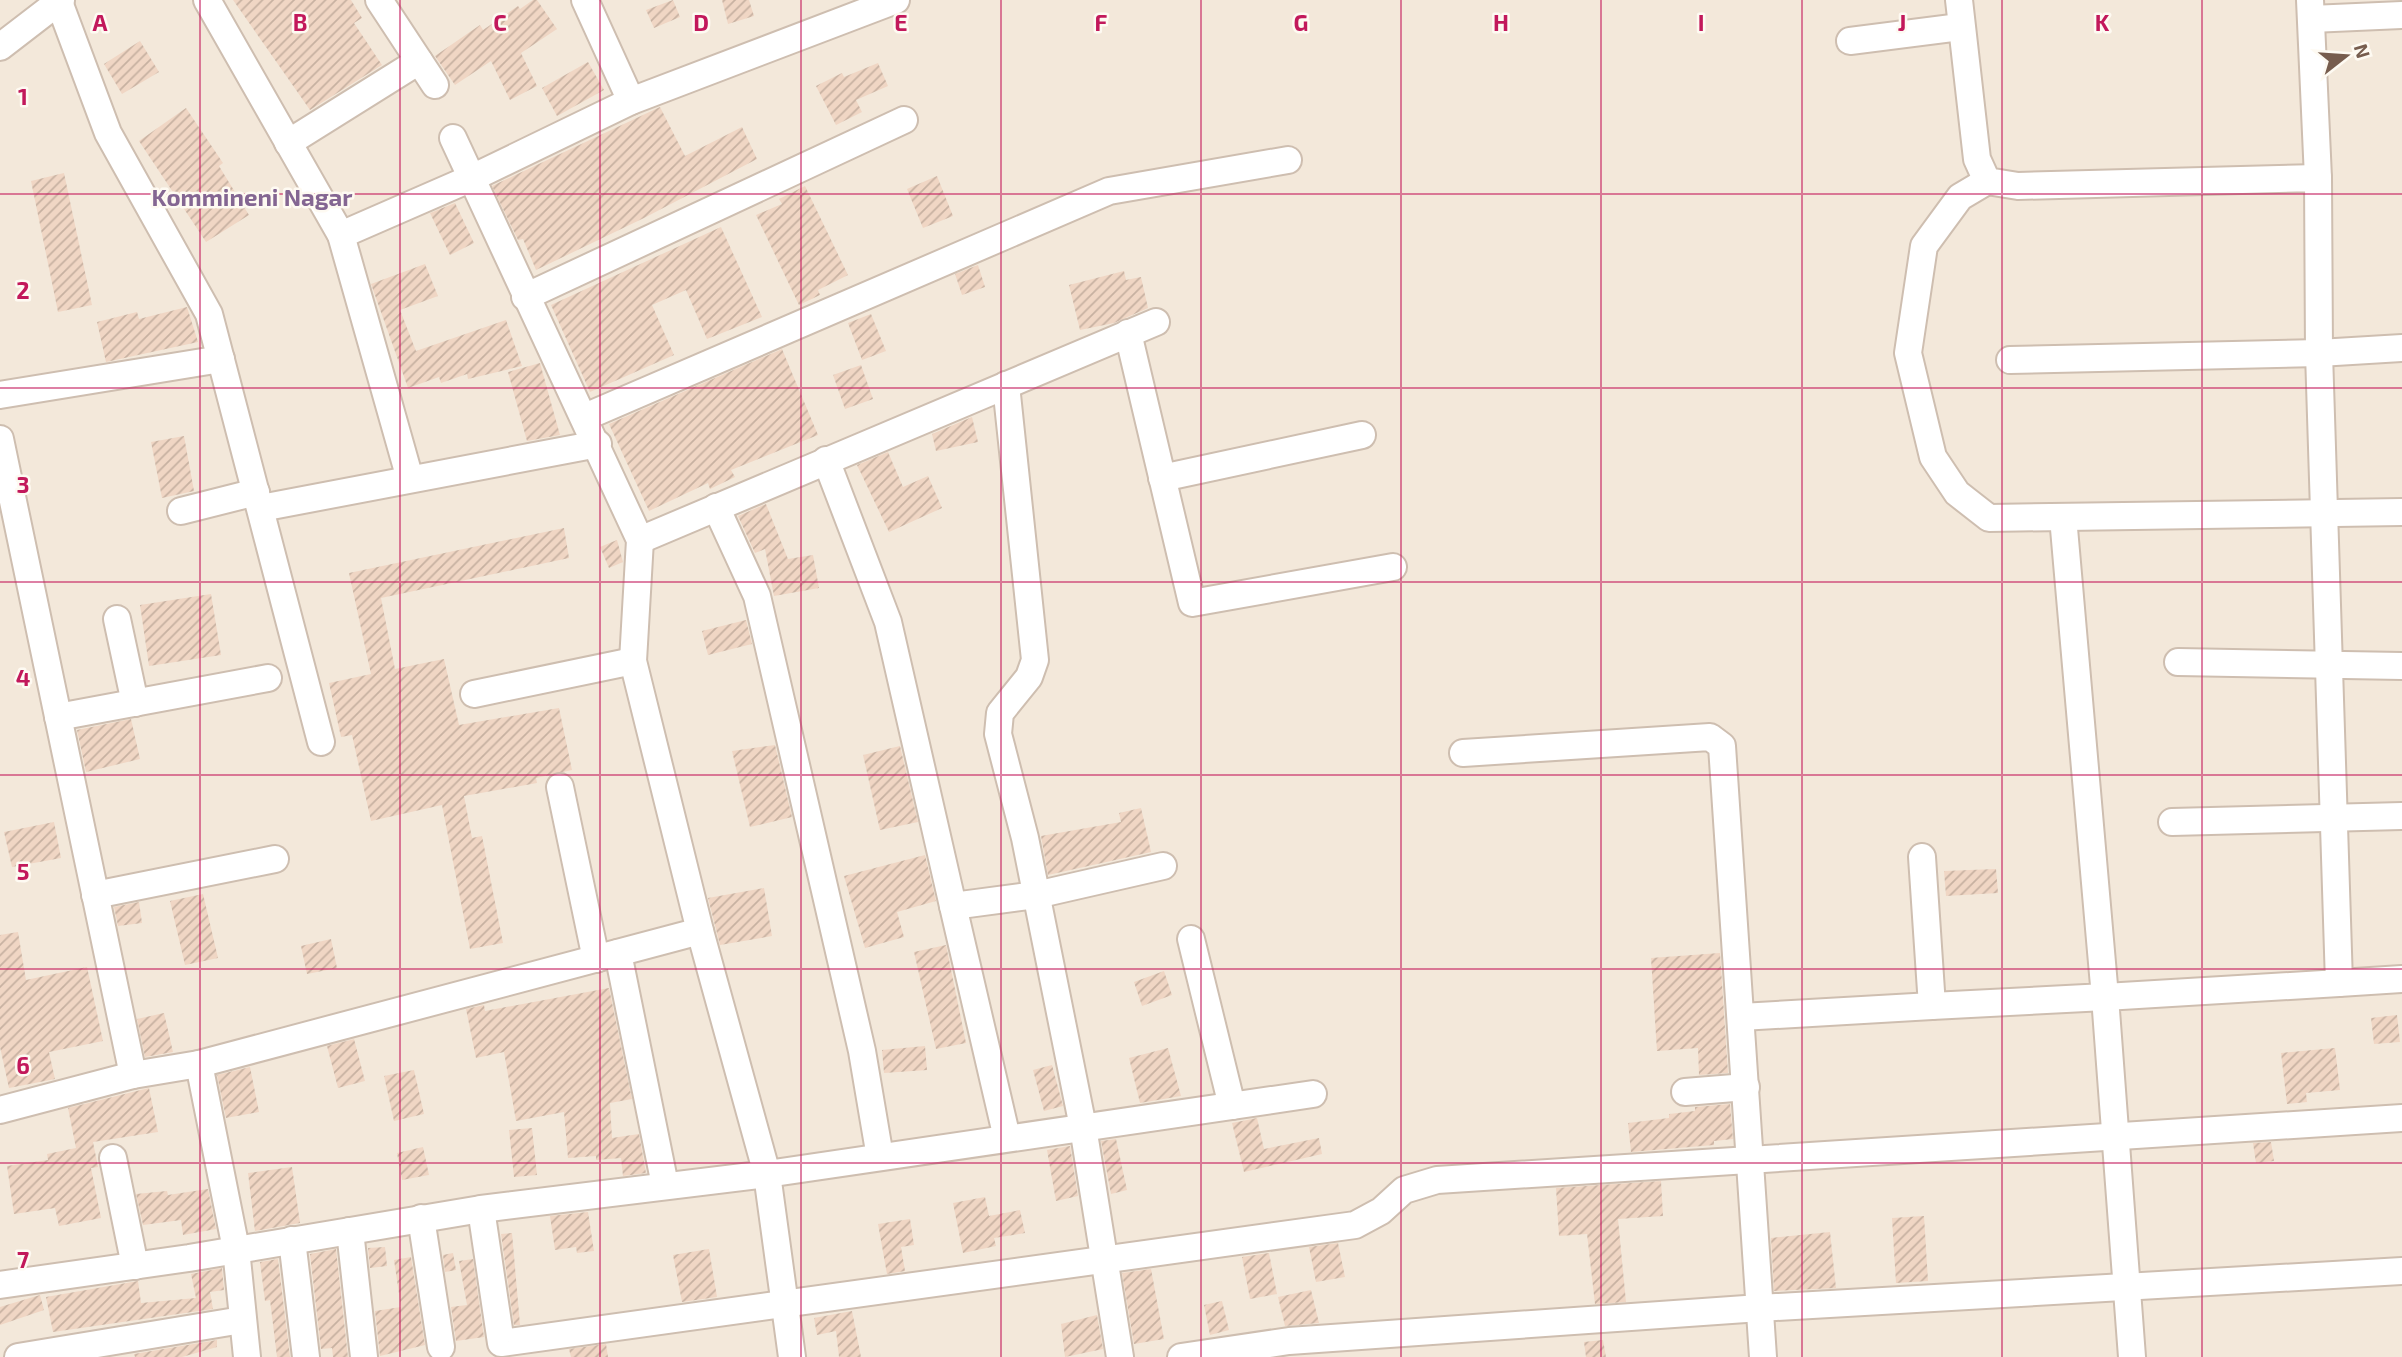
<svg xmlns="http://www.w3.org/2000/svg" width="2402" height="1357" font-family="'Exo 2',sans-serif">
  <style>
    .residential { fill: #f3e8da }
    .building { fill: url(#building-hatch) }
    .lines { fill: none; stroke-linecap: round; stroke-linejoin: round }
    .minor-casing { stroke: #cebeb0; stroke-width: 30 }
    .minor { stroke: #fff; stroke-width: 26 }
    .grid { fill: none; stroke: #c2185b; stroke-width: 2; stroke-opacity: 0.55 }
    .labels { text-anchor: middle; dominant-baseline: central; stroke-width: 5; stroke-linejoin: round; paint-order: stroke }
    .neighbourhood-label { font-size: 24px; font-weight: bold; fill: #846692; stroke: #fefaf2 }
    .grid-label { font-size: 23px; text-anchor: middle; font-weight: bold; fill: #c2185b; stroke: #fefaf2; stroke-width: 5; stroke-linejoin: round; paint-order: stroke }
  </style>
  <defs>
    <pattern id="building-hatch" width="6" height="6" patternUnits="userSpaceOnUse" patternTransform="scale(1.75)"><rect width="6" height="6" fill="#f0d6c4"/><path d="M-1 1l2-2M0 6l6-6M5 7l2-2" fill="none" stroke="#c7b1a1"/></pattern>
  </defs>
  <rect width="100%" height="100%" fill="#fcf6eb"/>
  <rect class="residential" x="0" y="0" width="2402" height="1357"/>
  <g class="building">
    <path d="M233 0H351L362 18 354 23 382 65 310 110Z"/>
    <path d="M533 0H537L557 29 521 53 537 86 510 100 491 61 455 85 435 56 480 25 483 30 518 6 520 9Z"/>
    <path d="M673 0 680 17 654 28 646 10Z"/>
    <path d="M722 0H749L754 16 728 24Z"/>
    <path d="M140 41 159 72 122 94 104 64Z"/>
    <path d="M588 62 604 90 557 116 542 88Z"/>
    <path d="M878 63 888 86 856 100 862 112 836 125 816 86 842 73 844 77Z"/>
    <path d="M660 107 685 156 742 127 757 159 644 218 536 270 523 239 518 240 492 186Z"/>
    <path d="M186 108 223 163 219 166 249 215 206 242 139 141Z"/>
    <path d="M64 173 92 305 58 312 31 181Z"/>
    <path d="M937 176 953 216 923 228 907 189Z"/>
    <path d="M805 186 848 275 818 290 820 295 799 305 756 215 782 204 779 199Z"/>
    <path d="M455 203 474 243 450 255 430 213Z"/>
    <path d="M721 227 762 317 707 339 686 290 652 305 674 355 590 392 551 305Z"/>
    <path d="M425 264 438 296 400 310 416 351 506 320 522 366 468 379 467 374 441 383 439 377 408 388 371 284Z"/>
    <path d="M978 265 985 287 962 295 955 274Z"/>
    <path d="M1124 271 1126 280 1141 277 1148 308 1114 323 1080 330 1069 285Z"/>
    <path d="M187 307 198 342 106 362 97 322 137 312 139 319Z"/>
    <path d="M871 314 886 351 862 360 848 323Z"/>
    <path d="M782 349 818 435 731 470 735 477 710 489 708 483 649 511 609 424Z"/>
    <path d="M540 363 560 435 527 441 508 372Z"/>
    <path d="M861 365 873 399 845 409 833 375Z"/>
    <path d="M972 417 978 442 936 451 932 434Z"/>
    <path d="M184 436 194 491 162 498 151 442Z"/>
    <path d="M888 452 903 487 928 476 942 508 889 532 857 465Z"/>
    <path d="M766 504 788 559 813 555 819 588 774 596 765 549 755 553 738 516Z"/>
    <path d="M564 528 569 558 381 598 395 669 444 659 459 725 559 708 572 770 536 778 537 783 464 796 472 838 482 836 503 943 470 949 442 805 371 821 352 735 341 737 329 683 371 674 349 573Z"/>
    <path d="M617 540 623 562 609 568 600 547Z"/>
    <path d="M211 594 221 655 149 666 140 605Z"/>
    <path d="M746 620 752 644 708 655 702 631Z"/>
    <path d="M131 719 140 759 86 772 77 730Z"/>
    <path d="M775 745 792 817 750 827 732 751Z"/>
    <path d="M900 746 918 822 880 830 863 755Z"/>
    <path d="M1141 808 1151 852 1048 875 1041 836 1121 822 1119 813Z"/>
    <path d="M54 822 61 858 12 867 4 832Z"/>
    <path d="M925 855 936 901 897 912 904 937 865 948 844 876Z"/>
    <path d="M1996 869 1998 893 1946 896 1944 871Z"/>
    <path d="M764 888 772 936 720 945 708 898Z"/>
    <path d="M203 894 218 958 185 965 170 901Z"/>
    <path d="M139 902 142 923 118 926 114 907Z"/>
    <path d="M18 932 26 980 87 967 103 1041 49 1052 55 1079 9 1088 0 1047V935Z"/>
    <path d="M331 939 337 968 307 974 301 946Z"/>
    <path d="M946 945 966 1043 936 1049 914 952Z"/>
    <path d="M1720 953 1728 1073 1699 1075 1698 1048 1657 1051 1651 958Z"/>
    <path d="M1164 971 1172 995 1142 1006 1134 982Z"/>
    <path d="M609 988 632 1099 610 1103 612 1138 639 1134 646 1173 623 1176 621 1158 596 1160V1156L568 1158 564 1112 516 1121 504 1052 476 1058 466 1009 484 1005 485 1011Z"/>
    <path d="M164 1013 173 1052 145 1057 137 1019Z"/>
    <path d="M2397 1015 2400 1042 2374 1044 2371 1018Z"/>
    <path d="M354 1039 365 1081 338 1088 327 1046Z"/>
    <path d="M925 1046 927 1070 884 1073 882 1050Z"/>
    <path d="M1168 1048 1181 1096 1140 1103 1129 1058Z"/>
    <path d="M2335 1048 2340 1090 2306 1093 2307 1102 2287 1104 2281 1053Z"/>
    <path d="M1052 1065 1063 1106 1044 1111 1033 1070Z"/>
    <path d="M250 1067 259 1112 226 1118 217 1075Z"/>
    <path d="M414 1070 424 1114 394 1121 384 1076Z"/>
    <path d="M149 1088 158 1132 93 1142 98 1167 91 1168 101 1218 59 1226 55 1208 14 1214 7 1166 48 1160 47 1154 76 1148 68 1108Z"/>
    <path d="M1730 1104 1733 1139 1714 1141V1145L1631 1152 1628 1123 1669 1118V1114L1695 1111V1107Z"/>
    <path d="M1257 1118 1264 1149 1319 1138 1322 1154 1244 1172 1232 1123Z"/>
    <path d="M532 1128 537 1175 514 1177 509 1130Z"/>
    <path d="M1116 1139 1127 1190 1111 1194 1101 1141Z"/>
    <path d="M2271 1142 2274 1161 2256 1163 2253 1143Z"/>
    <path d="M1070 1146 1078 1196 1056 1201 1047 1150Z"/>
    <path d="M423 1147 429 1175 402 1180 397 1153Z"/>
    <path d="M292 1167 300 1223 255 1231 248 1173Z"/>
    <path d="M1661 1181 1663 1216 1618 1219 1626 1302 1595 1304 1587 1234 1559 1236 1556 1188Z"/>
    <path d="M208 1189 216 1229 183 1235 181 1220 143 1225 136 1194 167 1191 168 1195Z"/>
    <path d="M985 1197 989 1216 1020 1210 1025 1233 994 1238 996 1246 963 1253 953 1203Z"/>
    <path d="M588 1212 594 1251 577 1253 576 1247 555 1250 550 1216Z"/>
    <path d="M1924 1216 1928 1281 1896 1283 1892 1218Z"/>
    <path d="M910 1219 914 1245 901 1247 905 1271 887 1274 878 1224Z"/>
    <path d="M1830 1232 1836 1288 1774 1291 1771 1238Z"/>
    <path d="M512 1233 520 1325H514L501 1234Z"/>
    <path d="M1338 1243 1345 1277 1316 1282 1309 1247Z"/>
    <path d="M385 1247 387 1266 370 1268 368 1248Z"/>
    <path d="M336 1249 348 1357H333L332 1348 321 1349 310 1254Z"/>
    <path d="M709 1249 717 1297 682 1302 673 1255Z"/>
    <path d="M453 1253 456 1270 445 1272 443 1255Z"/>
    <path d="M1269 1253 1277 1294 1250 1299 1242 1257Z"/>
    <path d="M411 1257 425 1345 380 1356 375 1311 401 1307 394 1260Z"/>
    <path d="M278 1259 290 1357H277L270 1300 265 1301 260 1262Z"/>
    <path d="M473 1259 484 1337 456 1341 451 1307 467 1305 459 1261Z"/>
    <path d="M222 1268 224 1290 210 1292 213 1309 53 1332 46 1297 138 1281 141 1303 196 1298 191 1274Z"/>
    <path d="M1151 1269 1164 1339 1134 1344 1122 1273Z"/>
    <path d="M1311 1290 1319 1323 1285 1326 1278 1297Z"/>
    <path d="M40 1295 44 1310 0 1325V1307Z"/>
    <path d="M1222 1301 1229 1330 1210 1335 1204 1305Z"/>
    <path d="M852 1311 861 1357H839L836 1331 817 1335 814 1318Z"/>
    <path d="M1097 1315 1103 1349 1065 1357 1061 1324Z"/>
    <path d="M217 1340V1347L182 1357H135L134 1354Z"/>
    <path d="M1603 1340 1606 1357H1586L1584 1342Z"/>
    <path d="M606 1344 608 1357H571L569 1349Z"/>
  </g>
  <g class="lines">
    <g class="minor-casing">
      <g id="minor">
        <path d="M207 0 341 235 410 479"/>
        <path d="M379 0 435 85"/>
        <path d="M585 0 631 101"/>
        <path d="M1959 0 1977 159 1987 181 2018 186 2318 178 2319 353 2339 983 2105 997 2132 1357"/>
        <path d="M2310 0 2318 178"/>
        <path d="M59 2 108 133 209 314 321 742"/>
        <path d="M2311 19 2402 15"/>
        <path d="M1850 41 1960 27"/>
        <path d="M0 47 61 0"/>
        <path d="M453 138 640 540 633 661 700 931 767 1174 792 1357"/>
        <path d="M288 143 419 61"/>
        <path d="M1987 181 1960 197 1924 246 1908 353 1933 457 1957 493 1989 518 2402 512"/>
        <path d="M341 235 474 177 631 101 896 0"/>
        <path d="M525 297 904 120"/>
        <path d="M1128 333 1192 603 1393 567"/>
        <path d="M2010 360 2319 353 2402 348"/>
        <path d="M1006 385 1035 660 1029 677 1000 713 998 734 1025 838 1083 1127 1120 1357"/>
        <path d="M0 395 221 359"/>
        <path d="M585 417 1109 191 1288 160"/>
        <path d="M0 439 133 1075"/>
        <path d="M826 460 888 622 953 906 1036 895 1163 866"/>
        <path d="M1162 478 1362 435"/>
        <path d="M716 507 757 596 862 1051 880 1157"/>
        <path d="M261 508 598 444"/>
        <path d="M181 511 256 492"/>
        <path d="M640 540 1156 322"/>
        <path d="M117 619 135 703"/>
        <path d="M2178 662 2402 666"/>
        <path d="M474 694 633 661"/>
        <path d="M58 717 268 678"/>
        <path d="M1463 753 1710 737 1722 746 1763 1357"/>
        <path d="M560 787 596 959"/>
        <path d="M2172 822 2402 816"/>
        <path d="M1922 857 1932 1006 2105 997 2063 517"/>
        <path d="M95 895 275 859"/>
        <path d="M953 906 1007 1138"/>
        <path d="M1191 939 1232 1106"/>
        <path d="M618 953 665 1185"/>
        <path d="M2339 983 2402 979"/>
        <path d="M1741 1017 1932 1006"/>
        <path d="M199 1064 236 1249 247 1357"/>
        <path d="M1685 1092 1746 1087"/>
        <path d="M0 1110 133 1075 199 1064 700 931"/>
        <path d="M113 1158 135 1266"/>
        <path d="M481 1209 501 1343 1355 1225 1381 1211 1404 1190 1437 1180 2402 1118"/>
        <path d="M421 1218 441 1347"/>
        <path d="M350 1231 364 1357"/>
        <path d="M292 1240 306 1357"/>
        <path d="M0 1285 189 1258 481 1209 767 1174 1313 1094"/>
        <path d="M18 1357 242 1320"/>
        <path d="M1181 1357 1289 1341 1760 1308 2402 1271"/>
      </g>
    </g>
    <use href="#minor" class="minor"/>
  </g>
  <path class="grid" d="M200 0V1357M400 0V1357M600 0V1357M801 0V1357M1001 0V1357M1201 0V1357M1401 0V1357M1601 0V1357M1802 0V1357M2002 0V1357M2202 0V1357M0 194H2402M0 388H2402M0 582H2402M0 775H2402M0 969H2402M0 1163H2402"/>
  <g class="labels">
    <g class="neighbourhood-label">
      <text x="252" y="196">Kommineni Nagar</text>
    </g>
  </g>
  <g class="grid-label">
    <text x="100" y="31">A</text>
    <text x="300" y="31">B</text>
    <text x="500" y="31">C</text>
    <text x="701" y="31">D</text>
    <text x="901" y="31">E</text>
    <text x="1101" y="31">F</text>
    <text x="1301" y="31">G</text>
    <text x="1501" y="31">H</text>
    <text x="1701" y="31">I</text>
    <text x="1902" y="31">J</text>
    <text x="2102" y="31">K</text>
    <text x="23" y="105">1</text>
    <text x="23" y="299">2</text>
    <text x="23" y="493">3</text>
    <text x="23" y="686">4</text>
    <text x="23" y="880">5</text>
    <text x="23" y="1074">6</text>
    <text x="23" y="1268">7</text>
  </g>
  <g transform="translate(2346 56) rotate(73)" stroke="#fefaf2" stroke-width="5" paint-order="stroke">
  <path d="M0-5L12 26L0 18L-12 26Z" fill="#775d4e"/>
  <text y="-10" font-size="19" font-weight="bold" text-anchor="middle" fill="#775d4e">N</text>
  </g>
</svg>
